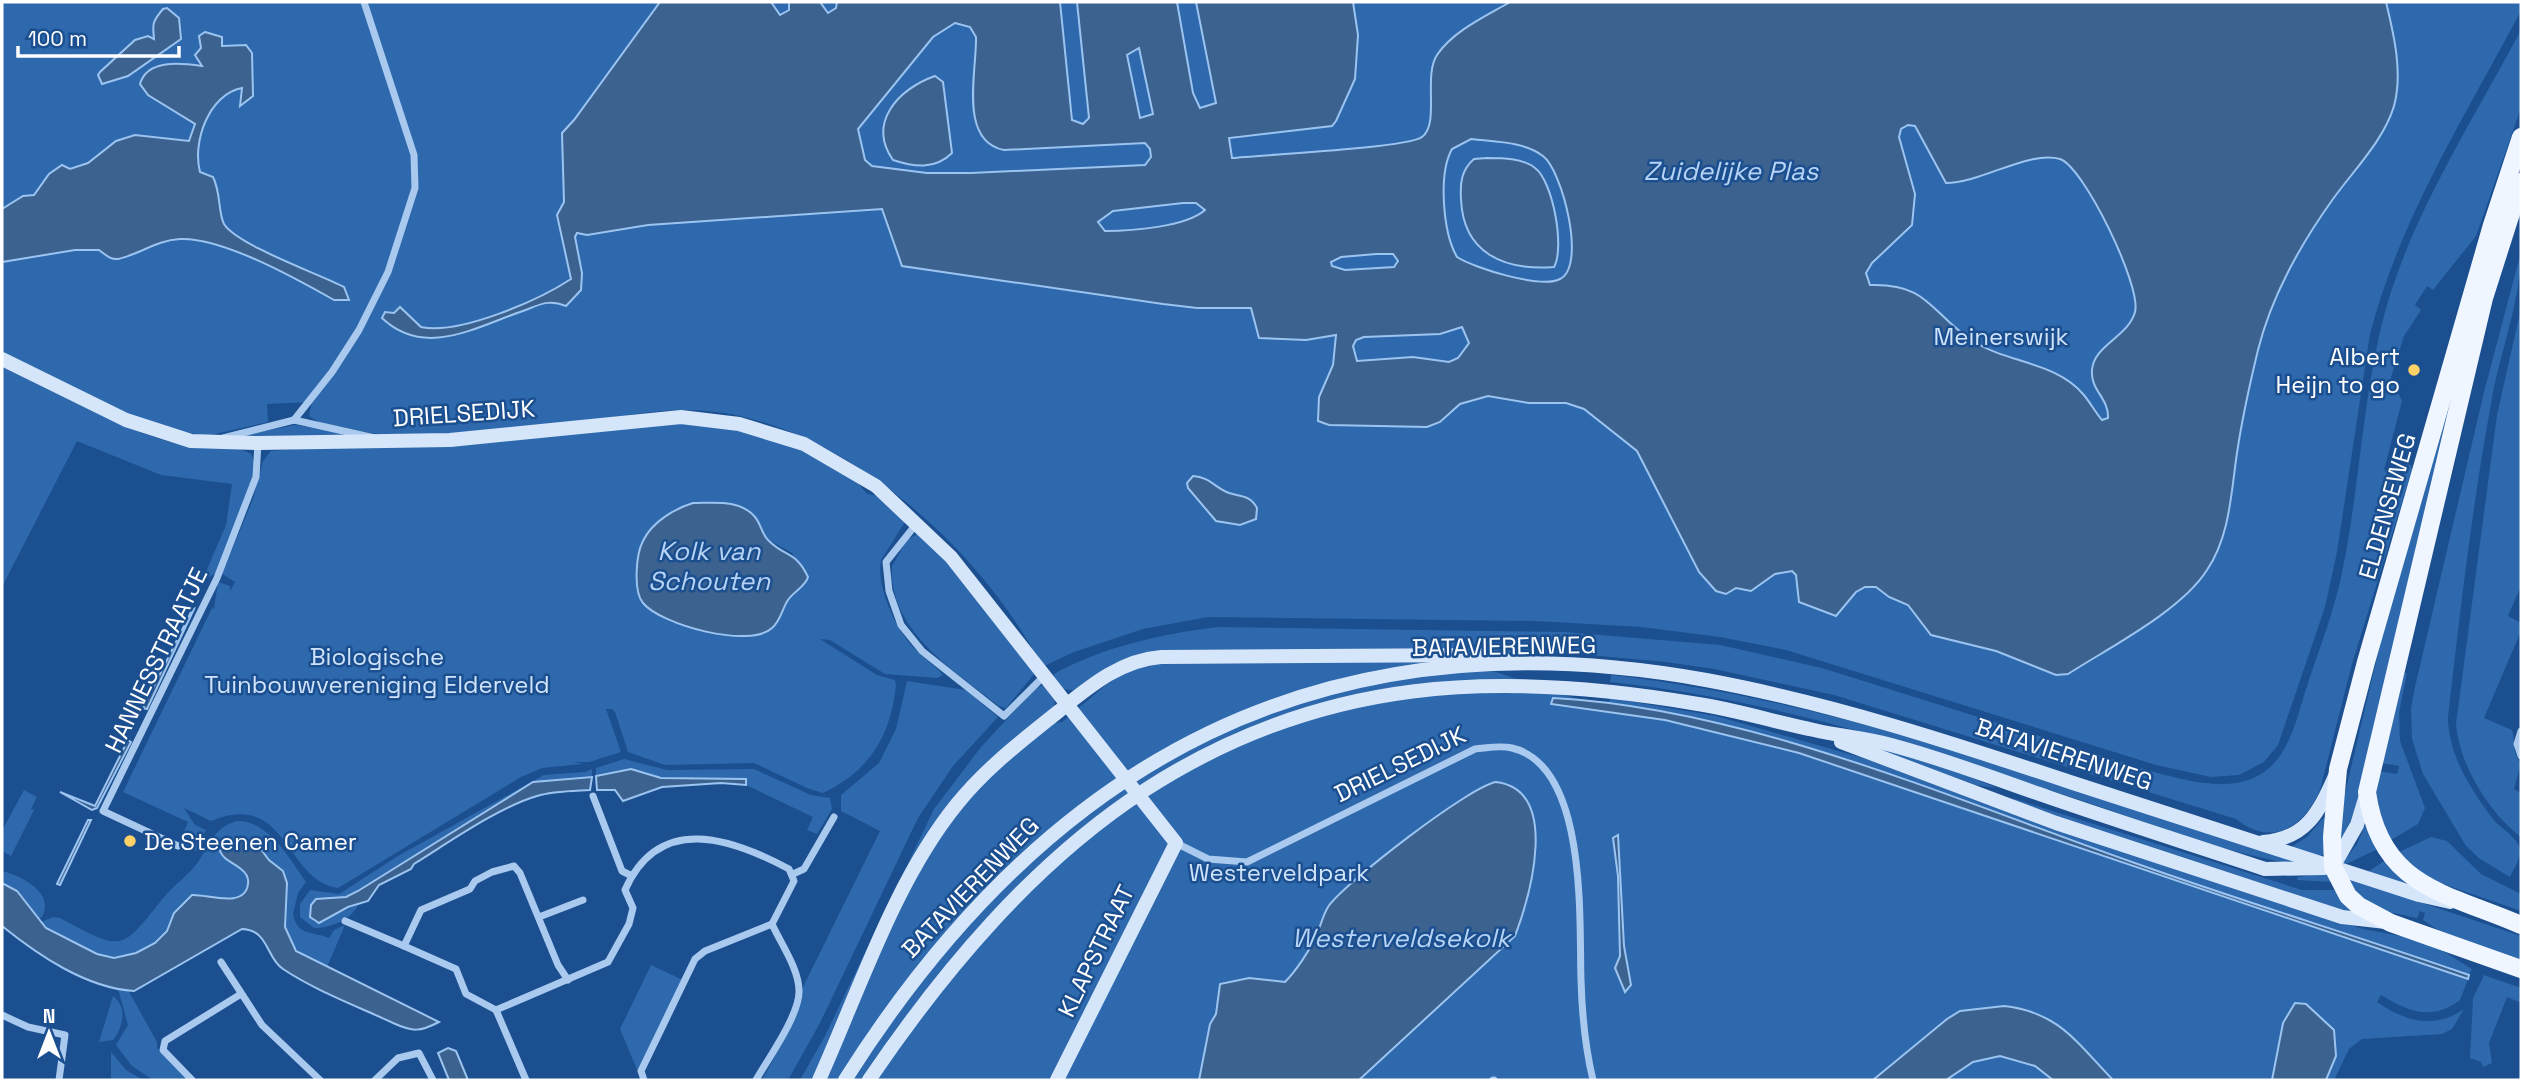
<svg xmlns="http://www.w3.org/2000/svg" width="2523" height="1082" font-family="'Space Grotesk',sans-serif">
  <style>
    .green { fill: #2e69ad; fill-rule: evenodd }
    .water { fill: #3c6290; stroke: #9cc4f0; stroke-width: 2; fill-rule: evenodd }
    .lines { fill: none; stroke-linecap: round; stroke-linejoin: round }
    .street { stroke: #a9c9ee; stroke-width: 7 }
    .secondary { stroke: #d6e6fa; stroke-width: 14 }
    .primary { stroke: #f0f6ff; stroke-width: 18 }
    .poi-dot { fill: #ffd166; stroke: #1b4f8f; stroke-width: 2.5 }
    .labels { text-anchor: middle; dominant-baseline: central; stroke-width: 5; stroke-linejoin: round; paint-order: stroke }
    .park-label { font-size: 24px; fill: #cfe3fa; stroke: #1b4f8f }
    .poi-label { font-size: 24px; fill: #fff; stroke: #1b4f8f; text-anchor: end }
    .street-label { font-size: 24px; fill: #fff; stroke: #1b4f8f }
    .water-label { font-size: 26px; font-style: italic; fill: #b5d3f5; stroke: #1b4f8f }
  </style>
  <rect width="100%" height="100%" fill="#1b4f8f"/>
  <g class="green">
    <path d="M2 2H2521V11C2465 116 2400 219 2370 334L2337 552 2325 607 2278 745 2264 762 2239 775 2211 777 2156 765 1786 650 1720 637 1641 627 1535 621 1208 617 1143 629 1074 652 1042 667C982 547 830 411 688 410 659 410 628 415 599 419 533 427 464 438 398 436 372 435 345 427 320 423L309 416 312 402 267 404 268 422 206 436 151 425 2 354Z"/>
    <path d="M2521 30V108L2476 236 2433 290 2427 286 2415 305 2421 310 2404 336 2391 377 2402 401 2384 470 2403 476 2407 454 2412 470 2352 664 2320 790C2304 827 2272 848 2236 819L1834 695 1714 669 1666 662 1567 653H1152L1076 691 1063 689 1054 680V674C1102 647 1162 634 1217 627L1565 632 1720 645 1822 668 2157 773C2198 783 2249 798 2279 757 2294 737 2300 706 2308 683 2319 650 2332 616 2340 582 2358 501 2361 417 2379 336 2403 227 2469 128 2521 30Z"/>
    <path d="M2521 252C2521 302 2499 354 2491 404 2472 507 2460 612 2448 717 2448 754 2471 790 2493 819 2500 828 2521 839 2520 852 2520 860 2513 870 2510 877L2480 859 2466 846 2423 774 2412 739 2411 708 2415 687 2484 392Z"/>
    <path d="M2521 308V586L2508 616 2521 623V631L2484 718 2512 730C2516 742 2511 752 2521 763L2514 789 2521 793V837C2489 813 2459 764 2456 724L2497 415Z"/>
    <path d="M2469 318 2472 319 2363 783 2349 827 2341 841V810L2380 645Z"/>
    <path d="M2 364C55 390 110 425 167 441 191 447 232 442 251 454L255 465 253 477 216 573 202 581 226 525 232 484 161 475 77 441 2 587Z"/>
    <path d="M662 421 713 423 816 455 858 483 867 494 880 496 905 522 881 560C876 588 897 633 918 652 926 660 936 666 943 675L937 678 885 674 830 640 820 639 877 675 895 680 896 685C891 735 870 771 823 793L807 788 754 763 665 765 628 752 615 712 612 709H606L621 752 589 762H574L583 764 542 768 521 777 338 888C284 880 288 789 211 821L184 808 195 825 206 830 196 851 179 843 188 822 123 792 212 608 214 609 218 582 230 586V591L235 582 222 574 253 499 263 461 271 451ZM693 503H719L754 516 767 539 792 553 806 583 787 602 782 615 673 623 654 613 641 601 636 582 642 542 675 509Z"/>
    <path d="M295 425 356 435 233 437Z"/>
    <path d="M917 534 930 540 1035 673 1006 708 999 706C955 671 888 631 892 566L907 540Z"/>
    <path d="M1261 660 1466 662 1610 710 1665 720 1799 753 2468 979 2460 1000C2432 1021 2409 1012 2381 995L2377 1002C2404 1021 2435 1030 2464 1009L2452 1029 2442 1034 2362 1039 2349 1049 2334 1080H823C863 991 903 882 964 805 989 773 1021 748 1054 723L1062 722 1107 684 1141 664Z"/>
    <path d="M2403 673H2407L2399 713 2400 741 2425 808 2418 824 2391 840C2377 817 2374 797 2378 771L2397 774 2399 766 2380 763Z"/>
    <path d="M1611 675C1846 702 2070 788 2295 860L2294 864C2213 851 2134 817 2056 792 1910 744 1764 698 1610 682Z"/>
    <path d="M907 681 966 690 998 717 953 766 918 818 820 1023 788 1080H762L790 1029 802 989 880 831 841 811V795L879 763 896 729Z"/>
    <path d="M1043 685 1055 699 1054 707 948 810 816 1080H800L825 1036 934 809 981 747 1036 688Z"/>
    <path d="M1610 698 1716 716 1866 759 2056 830 2363 929 2427 941 2472 969 2469 975C2357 938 2244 902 2133 863 1961 802 1790 731 1609 702Z"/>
    <path d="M1884 749 1960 773 1997 788 1976 785 1881 751Z"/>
    <path d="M624 759 667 770 754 769 811 795 830 798 832 809 817 834 807 830 813 817 746 785V779L661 778 621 770 596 776V768Z"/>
    <path d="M592 769V777L533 782 358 891 346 897 327 898 310 917 315 923 358 905C351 920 330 928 314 928L300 917V904L310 890 339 894 398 856 544 775 585 772Z"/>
    <path d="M24 790 37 797 31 809 34 810 11 856 2 851V831Z"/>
    <path d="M2015 799 2302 890H2335L2355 914 2032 810 2013 801Z"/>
    <path d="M2323 818 2326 819V852L2319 857 2291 847 2307 837Z"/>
    <path d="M237 821C268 820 290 859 306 882L298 893 293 914C297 936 312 931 329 938L334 930 345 925 327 967C268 941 292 928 286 878L257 844 243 838 221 846C218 867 253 863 248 886 247 891 242 895 237 897 232 899 227 897 221 898 210 901 198 909 187 914 159 928 154 959 112 958 95 957 53 933 41 922L53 917 60 918C124 952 120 952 164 897 174 885 189 875 198 862 210 844 213 828 237 821Z"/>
    <path d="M2365 825 2378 849 2346 864 2343 862 2357 844Z"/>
    <path d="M2431 837 2447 841 2481 874 2521 894V911L2423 877 2399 852Z"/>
    <path d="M2386 860 2411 886 2367 872Z"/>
    <path d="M2 871C20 875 56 893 42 917L38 919 17 891 2 883Z"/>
    <path d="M2328 873 2332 882 2297 880 2298 877Z"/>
    <path d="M2351 879 2521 936V962L2442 933 2423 920 2425 913 2420 911 2417 918C2385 911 2368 910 2348 881Z"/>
    <path d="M651 965 683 980 638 1072 620 1029Z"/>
    <path d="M2484 975 2521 988V1003L2507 997 2489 1043 2492 1063 2483 1067 2481 1062 2470 1058 2473 998Z"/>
    <path d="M118 989 128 990 157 1042V1048L188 1080H153L132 1066 116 1045 128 1025Z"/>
    <path d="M113 996C128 1008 123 1027 113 1040L99 1042Z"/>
    <path d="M111 1052 126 1070 143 1080H111Z"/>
  </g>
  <g class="water">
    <path d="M660 2H771L780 15 789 10V2H820L828 13 836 8 837 2H1060L1072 120 1083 124 1089 118 1077 2H1177L1193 93 1200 108 1216 103 1196 2H1353L1358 35 1355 79 1336 121 1332 126 1229 138 1232 158C1261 155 1407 148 1422 137 1440 124 1423 76 1437 55 1453 31 1486 16 1510 2H2386C2394 35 2403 73 2394 106 2384 140 2353 171 2333 199 2300 245 2272 294 2258 350 2250 383 2242 419 2237 453 2231 493 2230 536 2207 570 2181 611 2110 647 2068 674L2056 675 1996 651 1931 635 1908 605 1889 597 1876 587H1865L1856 592 1836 616 1799 602 1796 575 1792 571 1775 574 1751 591 1736 588 1726 594 1716 591 1699 572 1637 451 1584 409 1566 403H1529L1488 396 1460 404 1440 422 1427 427 1329 425 1318 421 1319 397 1333 365 1336 335 1306 340 1259 338 1251 308H1197L1163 304 902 266 882 209 648 225 587 235 577 233 575 237 582 273 581 290 566 306C547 298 538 306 520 312 474 328 424 358 382 318L385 312 394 313 400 307 421 327C460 335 539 300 571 279L557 215 564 202 562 133 574 120ZM955 23 970 27 976 37C977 70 958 141 1004 150L1145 143 1150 149 1151 157 1145 165 971 173H927L872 166 865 160 858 129 933 37ZM1139 48 1153 114 1140 118 1127 55ZM1908 125 1915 126 1946 183C1981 183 2029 150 2060 159 2084 167 2142 287 2135 312 2128 337 2094 345 2092 370 2090 390 2109 398 2108 418L2102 420C2095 412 2090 402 2083 394 2056 362 2007 363 1973 341 1930 313 1929 283 1870 285L1866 273 1872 263 1912 225 1915 194 1899 137 1901 129ZM1471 139C1494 142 1523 141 1543 156 1562 170 1587 266 1560 279 1541 289 1474 268 1457 257 1443 233 1438 174 1452 149ZM1183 203H1196L1205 210C1186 227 1131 231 1105 231L1098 222 1113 211ZM1376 254H1393L1398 261 1394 267 1345 270 1332 266 1331 262 1341 257ZM1462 327 1469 343 1458 358 1449 362 1413 357 1357 361 1353 346 1356 340 1364 337 1440 334Z"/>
    <path d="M167 8 179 18 181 39 128 76 102 84 98 75 100 72 135 40 148 36 154 39C153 25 151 23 163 9Z"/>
    <path d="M205 32 222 37V46L246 45 252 53 253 96 240 106 242 88C209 94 192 142 200 172L213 177C221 193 218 212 224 224 237 245 319 274 344 287L349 300H334C297 279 222 237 180 239 157 240 138 255 118 259 110 260 105 254 99 250H75L2 262V209L23 196 34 195 49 174 62 165 70 169 88 163 116 141 135 135 189 141 195 124 148 95 140 84C147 59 181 63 202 66L195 55 201 48 199 36Z"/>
    <path d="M935 76 943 82 952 153C935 170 914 167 893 160 867 123 898 89 935 76Z"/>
    <path d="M1487 158C1502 158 1523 158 1535 168 1553 181 1565 248 1554 267 1504 271 1463 253 1461 199 1460 184 1461 170 1474 159Z"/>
    <path d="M1193 476C1210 477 1215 488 1229 493 1242 497 1250 495 1257 508L1256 519 1240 525 1216 521 1188 488 1187 483Z"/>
    <path d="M693 503C714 503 740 499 755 517 761 524 762 535 769 541 785 557 796 551 808 577 806 586 794 591 788 600 782 609 781 620 772 628 750 649 661 625 643 603 633 591 636 554 643 541 652 522 674 509 693 503Z"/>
    <path d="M194 609 147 709 143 708 192 610Z"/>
    <path d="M1553 698C1746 708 1951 798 2132 862 2244 902 2357 936 2469 975L2468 979 1799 753 1665 720 1551 704Z"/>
    <path d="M128 740 131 742 97 808 92 810 60 792 95 806Z"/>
    <path d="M631 769 661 778 746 779V785L721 783 662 787 623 801 615 790H597L596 776Z"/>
    <path d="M592 777 590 790C573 791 553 791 537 796 499 807 448 843 414 864L411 869 379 885 368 901 348 907 319 923 310 917 311 905 316 899 346 897 358 891 533 782Z"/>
    <path d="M1496 782C1561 790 1530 896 1515 936L1359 1080H1199L1210 1024 1216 1014 1220 984 1249 978 1285 982C1296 971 1309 951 1316 937 1320 928 1322 917 1328 907 1343 884 1470 786 1496 782Z"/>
    <path d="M88 820H91L60 885 57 884Z"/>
    <path d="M1618 835 1624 946 1631 985 1625 992 1615 968 1620 956 1618 876 1613 838Z"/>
    <path d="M235 838 257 844 269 860 283 871 287 883 285 927 296 951 439 1022C420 1032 413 1032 393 1023 357 1006 316 991 283 969 266 958 269 930 242 929L134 991C86 988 38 955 2 926V883L17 891 46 928 97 954 114 958 136 953 155 943 167 931 174 913 192 895C207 894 245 909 248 884 249 878 246 873 241 869 233 862 224 861 220 851L225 842Z"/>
    <path d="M2295 1003 2306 1004 2334 1030 2336 1056 2326 1080H2272L2283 1023Z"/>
    <path d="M2004 1006C2059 1012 2077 1043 2113 1080H2053L2035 1066 2000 1056 1973 1062 1946 1080H1873L1947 1019 1960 1011Z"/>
    <path d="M448 1048 456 1051 468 1080H449L438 1053Z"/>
  </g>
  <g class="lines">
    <g class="street">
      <path d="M294 420 332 372 359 330 388 272 415 188 414 155 364 2"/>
      <path d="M223 438 294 420 375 438"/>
      <path d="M917 523 886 562 889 591 901 625 922 651 1004 716 1044 676"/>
      <path d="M2521 731 2517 744 2521 756"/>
      <path d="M593 796 622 871 632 876"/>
      <path d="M1176 843 1208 859 1247 862 1475 749C1487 748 1500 745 1512 748 1588 766 1579 921 1581 980 1582 1014 1585 1047 1593 1080"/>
      <path d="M178 846 103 811 217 578 256 477 258 443"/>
      <path d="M793 874 804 869 834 817"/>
      <path d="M539 917 583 900"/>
      <path d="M345 921 404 946"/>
      <path d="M221 962 262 1025 320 1080"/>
      <path d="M496 1010 466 994 456 969 404 946 421 910 470 889 475 881 492 872 514 866 520 873 558 965 568 980"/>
      <path d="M2 1015 28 1027 65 1035 59 1080"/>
      <path d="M192 1080 163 1050 165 1041 241 994"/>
      <path d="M375 1080 398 1058 419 1053 433 1080"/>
      <path d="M526 1080 496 1010 608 962 629 924 633 908 625 890C659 813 731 838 789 869L794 881 772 924 705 951 695 959 641 1071 644 1080"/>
      <path d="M756 1080C768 1059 800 1014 799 991 799 969 781 944 772 924"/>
      <path d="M1493 1080H1494"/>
    </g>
    <g class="secondary">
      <path d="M2 359 126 420 191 441 258 443 450 440 681 417 739 424 804 444 876 486 951 557 1176 843 1057 1080"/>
      <path d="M1841 742 2056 823 2342 917 2386 922"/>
      <path d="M2263 842C2306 839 2319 812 2335 776"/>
      <path d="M2333 867 2357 825 2367 792"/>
      <path d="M819 1080C859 991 895 880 957 804 987 767 1023 740 1059 711 1090 686 1121 660 1161 657L1485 655 1504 659"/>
      <path d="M845 1080C1049 757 1324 611 1706 680 1831 703 1953 743 2073 783 2188 820 2303 858 2419 895L2450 902"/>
      <path d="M869 1080C943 971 1033 863 1145 790 1321 676 1498 670 1698 704 1737 710 1775 722 1814 730 1839 736 1866 738 1891 745 1944 759 1996 779 2048 797 2120 822 2193 845 2265 869L2325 868"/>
    </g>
    <g class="primary">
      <path d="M2521 137 2492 225 2366 662 2338 769 2332 837 2333 867 2348 896 2359 906 2391 923 2521 969"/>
      <path d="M2521 182 2484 298 2367 792C2380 888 2448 893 2521 925"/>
    </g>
  </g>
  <g class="poi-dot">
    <circle cx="2414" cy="370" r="7"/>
    <circle cx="130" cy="841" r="7"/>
  </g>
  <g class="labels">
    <g class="park-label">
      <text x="2001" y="336">Meinerswijk</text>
      <text x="377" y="656">Biologische<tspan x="377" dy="28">Tuinbouwvereniging Elderveld</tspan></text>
      <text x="1279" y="872">Westerveldpark</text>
    </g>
    <g class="poi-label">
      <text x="2400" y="356">Albert<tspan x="2400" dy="28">Heijn to go</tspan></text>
      <text x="144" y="841" text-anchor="start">De Steenen Camer</text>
    </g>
    <g class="street-label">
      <text transform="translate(464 413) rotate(-4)">DRIELSEDIJK</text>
      <text transform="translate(2387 506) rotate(-74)">ELDENSEWEG</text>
      <text transform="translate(1504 646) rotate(-1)">BATAVIERENWEG</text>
      <text transform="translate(156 660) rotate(-64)">HANNESSTRAATJE</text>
      <text transform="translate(2064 754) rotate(18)">BATAVIERENWEG</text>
      <text transform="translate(1400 764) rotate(-26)">DRIELSEDIJK</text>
      <text transform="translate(970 887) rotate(-46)">BATAVIERENWEG</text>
      <text transform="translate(1096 951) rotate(-64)">KLAPSTRAAT</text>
    </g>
    <g class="water-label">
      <text x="1731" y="171">Zuidelijke Plas</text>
      <text x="709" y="551">Kolk van<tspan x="709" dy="30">Schouten</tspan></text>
      <text x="1401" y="938">Westerveldsekolk</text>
    </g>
  </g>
  <rect width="2523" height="1082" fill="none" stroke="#ffffff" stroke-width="7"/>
  <g transform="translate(49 1033)" stroke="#1b4f8f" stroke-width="5" paint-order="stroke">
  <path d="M0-5L12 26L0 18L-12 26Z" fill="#ffffff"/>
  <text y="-10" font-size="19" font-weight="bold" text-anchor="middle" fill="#ffffff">N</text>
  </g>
  <path d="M18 46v10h161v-10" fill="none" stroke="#ffffff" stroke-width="3.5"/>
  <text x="28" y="46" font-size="21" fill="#ffffff" stroke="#1b4f8f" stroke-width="5" paint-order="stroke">100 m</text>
</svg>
